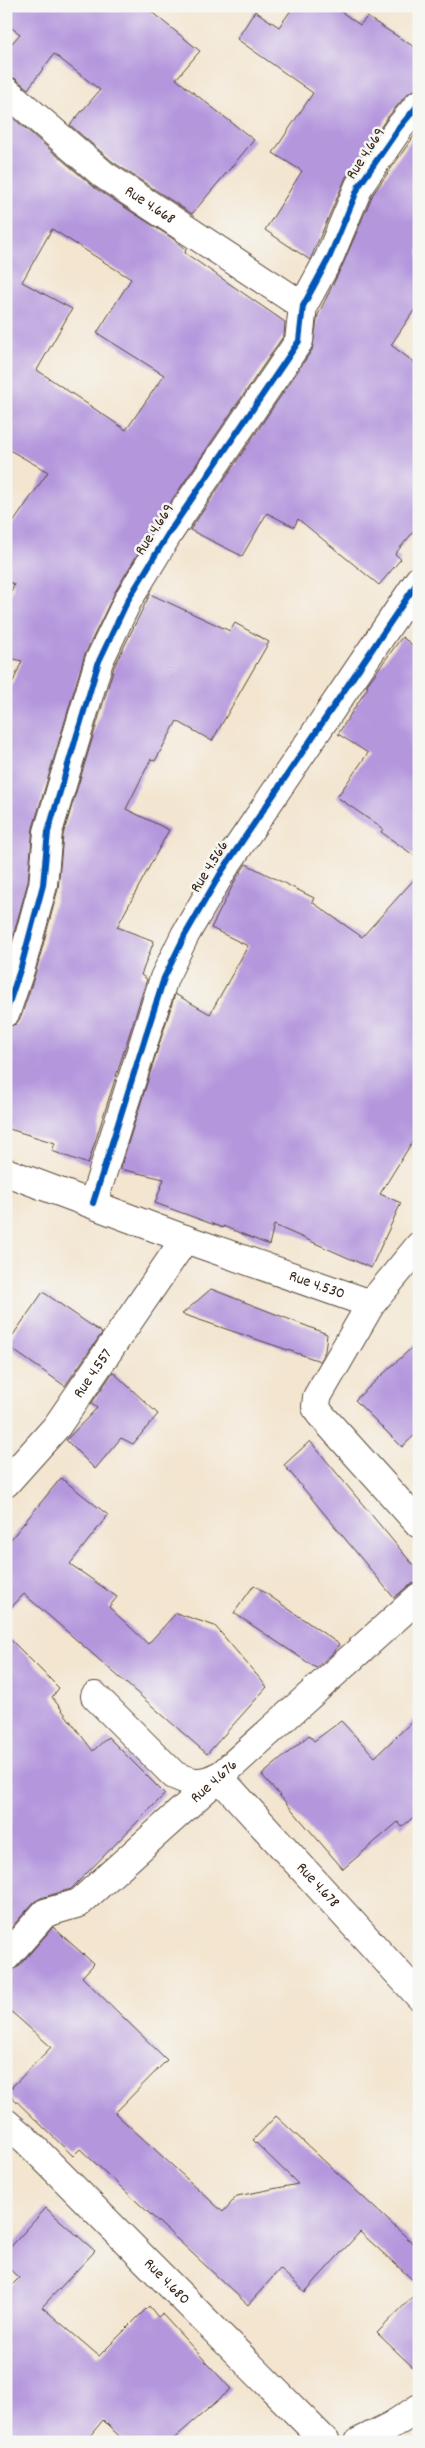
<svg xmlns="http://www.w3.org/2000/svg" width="425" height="2448" font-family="Dekko,sans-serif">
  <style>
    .building { fill: #b496dd; fill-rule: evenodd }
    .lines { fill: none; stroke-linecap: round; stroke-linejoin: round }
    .minor-casing { stroke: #574639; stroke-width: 30 }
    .minor { stroke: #fff; stroke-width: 28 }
    .cycleway-casing { stroke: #f6f6f2; stroke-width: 9 }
    .cycleway { stroke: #0057b8; stroke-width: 6 }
    .labels { text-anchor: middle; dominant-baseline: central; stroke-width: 5; stroke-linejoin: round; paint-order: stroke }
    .street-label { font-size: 16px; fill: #3b2a1e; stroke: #f6f6f2 }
  </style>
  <rect width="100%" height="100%" fill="#f6f6f2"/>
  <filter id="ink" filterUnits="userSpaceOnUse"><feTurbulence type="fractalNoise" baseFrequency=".02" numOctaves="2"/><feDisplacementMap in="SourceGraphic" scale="10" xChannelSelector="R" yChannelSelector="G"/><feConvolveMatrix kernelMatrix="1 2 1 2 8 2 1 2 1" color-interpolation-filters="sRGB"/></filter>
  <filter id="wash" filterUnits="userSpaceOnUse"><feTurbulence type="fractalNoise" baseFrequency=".0096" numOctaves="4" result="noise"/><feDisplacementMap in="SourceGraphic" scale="20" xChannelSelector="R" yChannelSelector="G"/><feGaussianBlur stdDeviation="1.12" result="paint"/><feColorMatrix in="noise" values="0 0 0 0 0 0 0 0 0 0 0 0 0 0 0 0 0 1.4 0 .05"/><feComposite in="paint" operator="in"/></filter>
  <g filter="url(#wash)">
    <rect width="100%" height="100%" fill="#f3e5cf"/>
    <g id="blocks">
      <g class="building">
        <path d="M6 6H144L200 51 176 79 254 140 192 214 113 162 70 125 100 90 54 54 28 89 16 79 6 76V50L20 34 6 24Z"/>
        <path d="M294 6H333L360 25 367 17 419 50V89L407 94 387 118 346 177 310 260 265 230 302 171 273 153 313 93 237 39 255 11 279 27Z"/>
        <path d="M6 112 95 188 172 238 186 250 185 253 285 322 284 335 155 525 115 592 85 654 33 828 28 882 6 962V698L22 661 6 657V609L14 584 6 581V533L48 472 6 448ZM52 229 131 279 97 333 164 375 126 430 37 370 72 309 22 282Z"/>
        <path d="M419 129V303L391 345 419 366V525L395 554 401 559 379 585 298 519 294 527 267 513 242 556 190 530 312 350 318 315 343 264 373 194Z"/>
        <path d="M150 594 230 631 235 623 269 642 212 741 177 721 155 761 151 759 126 809 169 830 117 927 154 941 141 975 147 979 88 1164 52 1151 55 1143 6 1128V1027L16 1024 21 1017 36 971 58 889 63 835 114 667Z"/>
        <path d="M402 637 419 650V859L381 832 383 829 337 797 368 753 338 734 368 687 366 686Z"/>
        <path d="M246 864 314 898 312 902 362 937 419 874V1131L380 1194 401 1203 371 1268 274 1225 269 1245 223 1226V1228L155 1203 164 1179 120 1169 175 994 210 1014 248 946 211 928 236 879Z"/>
        <path d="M211 1289 327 1334 325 1351 320 1361 182 1314Z"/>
        <path d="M43 1292 102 1333 65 1386 6 1345Z"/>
        <path d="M419 1341V1431L402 1447 355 1400Z"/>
        <path d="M113 1372 158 1414 133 1444 121 1438 95 1469 66 1440 97 1408 91 1404Z"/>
        <path d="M310 1441 419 1572V1582L409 1585 394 1598 284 1465Z"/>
        <path d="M61 1478 108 1515 70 1564 117 1597 109 1607 148 1644 176 1613 215 1626 267 1687 207 1754 24 1594 6 1613V1545Z"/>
        <path d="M254 1585 339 1644 332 1654 316 1668 234 1613Z"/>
        <path d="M6 1635 59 1688 52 1697 93 1751 108 1737 165 1794 71 1889 41 1898 34 1902 11 1928 6 1924Z"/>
        <path d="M419 1715V1812L402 1827 398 1822 343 1869 262 1775 309 1735 314 1741 341 1721 375 1757Z"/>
        <path d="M53 1927 94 1964 82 1977 167 2060 115 2113 223 2212 237 2196 298 2184 253 2140 276 2116 419 2249V2281L416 2283 360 2232 305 2292 280 2269 248 2305 80 2149 73 2156 7 2092 51 2047 6 2007V1972L18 1967Z"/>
        <path d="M46 2208 95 2251 42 2307 99 2356 149 2306 158 2317 162 2314 231 2389 170 2442H125L103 2420 85 2442H6V2291L19 2278 6 2266V2252Z"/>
        <path d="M419 2290V2373L377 2333Z"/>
      </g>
    </g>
  </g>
  <g filter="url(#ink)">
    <use href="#blocks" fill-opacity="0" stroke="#574639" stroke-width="1"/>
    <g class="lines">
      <g class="minor-casing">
        <g id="minor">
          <path id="s1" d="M6 91 104 175 303 306"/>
          <path d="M6 1012 21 967 43 885 48 832 99 661 128 600 168 534 299 341 303 306 329 258 359 186 399 128 419 104"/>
          <path id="s2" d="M6 1172 185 1239 371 1304 317 1397 316 1407 320 1414 419 1524"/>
          <path d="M93 1203 164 978 185 935 222 871 419 580"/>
          <path d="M371 1304 419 1246"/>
          <path id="s3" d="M6 1483 57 1426 185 1239"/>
          <path id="s4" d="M95 1696 174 1775C191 1783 201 1785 218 1776L419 1996"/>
          <path id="s5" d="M6 1957 45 1913 79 1903 419 1597"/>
          <path id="s6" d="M6 2123 26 2140 326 2442"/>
          <path d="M359 2442 391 2426 419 2408"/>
        </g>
      </g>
      <use href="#minor" class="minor"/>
      <g class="cycleway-casing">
        <g id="cycleway">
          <path d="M6 1012 21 967 43 885 48 832 99 661 128 600 168 534 299 341 303 306 329 258 359 186 399 128 419 104"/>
          <path d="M93 1203 164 978 185 935 222 871 419 580"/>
        </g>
      </g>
      <use href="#cycleway" class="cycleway"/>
    </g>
  </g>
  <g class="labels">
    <g class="street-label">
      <text transform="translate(366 154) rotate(-57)">Rue 4.669</text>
      <text stroke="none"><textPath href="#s1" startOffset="184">Rue 4.668</textPath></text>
      <text transform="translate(155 530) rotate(-57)">Rue 4.669</text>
      <text transform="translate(210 867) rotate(-58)">Rue 4.566</text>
      <text stroke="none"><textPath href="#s2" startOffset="331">Rue 4.530</textPath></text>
      <text stroke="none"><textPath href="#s3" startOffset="140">Rue 4.557</textPath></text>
      <text stroke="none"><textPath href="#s5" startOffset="276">Rue 4.676</textPath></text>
      <text stroke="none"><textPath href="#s4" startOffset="306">Rue 4.678</textPath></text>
      <text stroke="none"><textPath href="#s6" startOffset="226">Rue 4.680</textPath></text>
    </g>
  </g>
  <rect width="425" height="2448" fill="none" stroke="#f6f6f2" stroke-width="25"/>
</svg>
